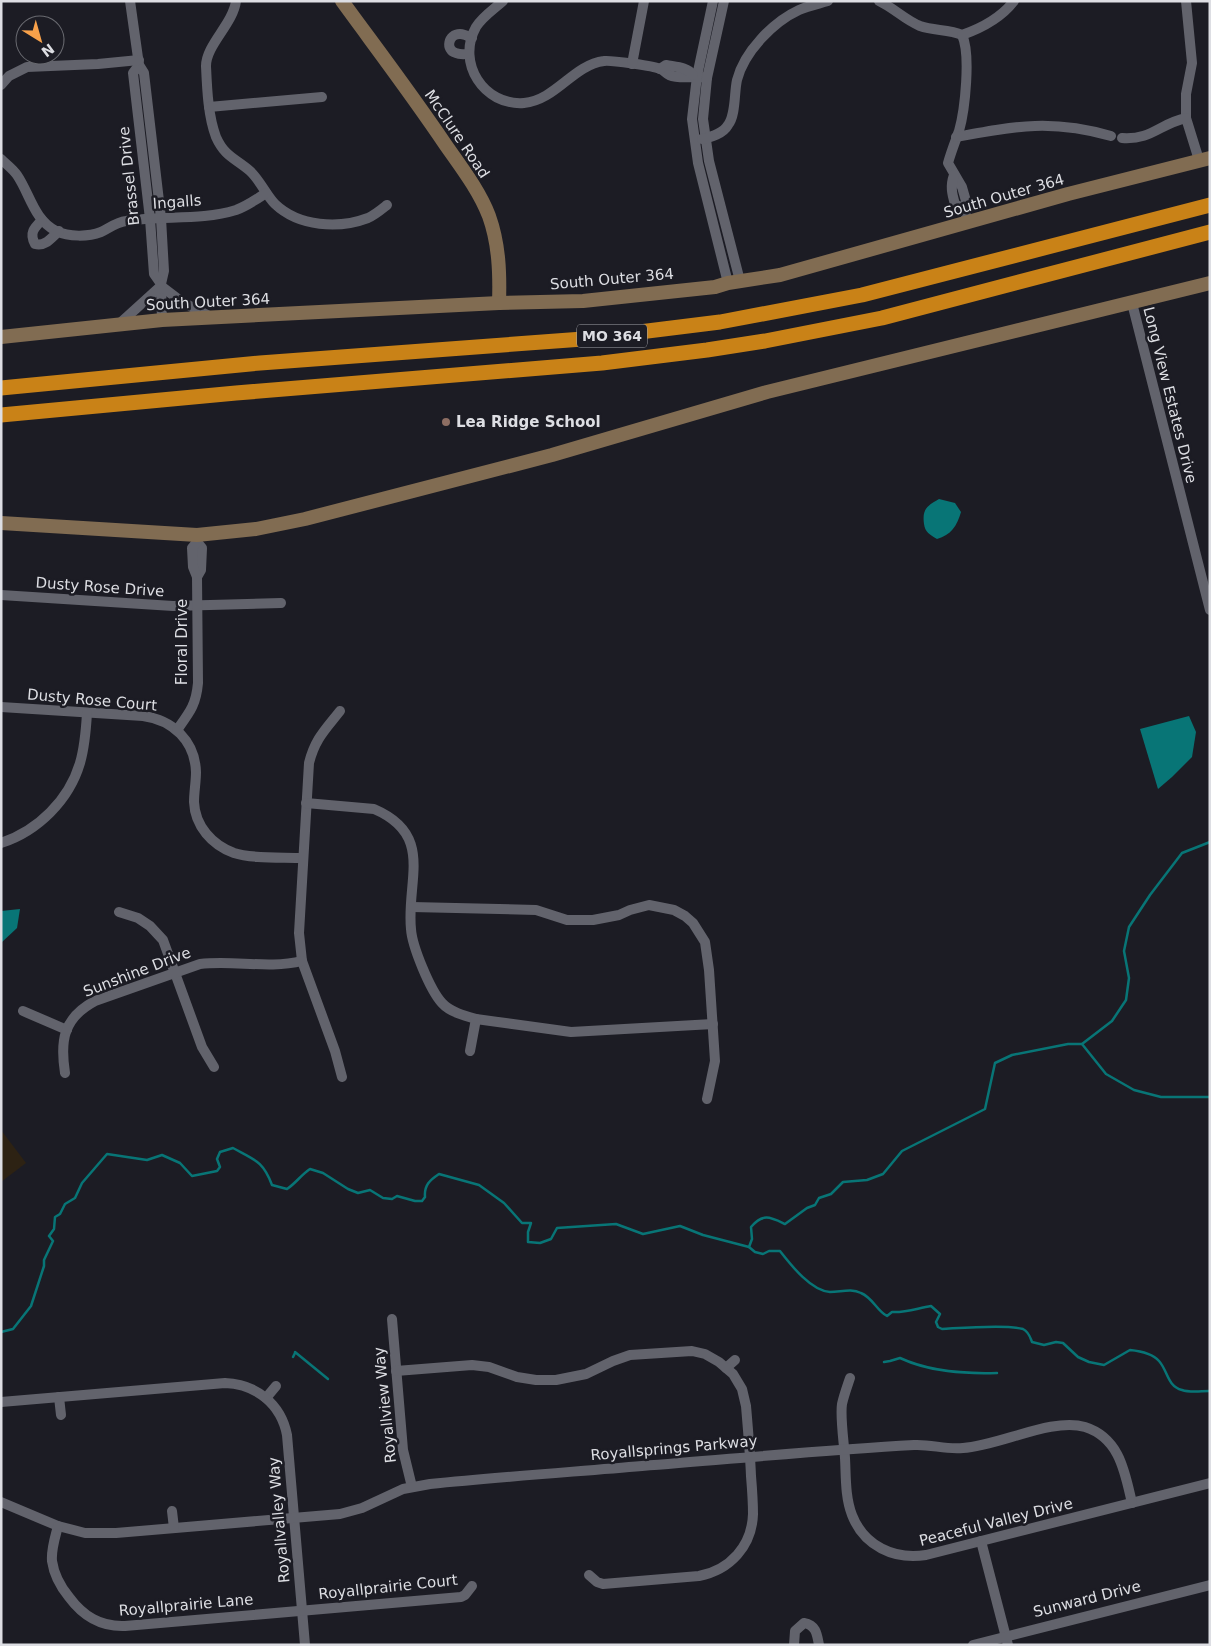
<svg xmlns="http://www.w3.org/2000/svg" width="1211" height="1646" font-family="'DejaVu Sans',sans-serif">
  <style>
    .commercial { fill: #2d2213 }
    .water { fill: #087576 }
    .lines { fill: none; stroke-linecap: round; stroke-linejoin: round }
    .stream { stroke: #087576; stroke-width: 2.5 }
    .street { stroke: #62636c; stroke-width: 10 }
    .secondary { stroke: #816c52; stroke-width: 14 }
    .highway { stroke: #c98217; stroke-width: 15 }
    .education-dot { fill: #8d6e63; stroke: #1c1c24; stroke-width: 2 }
    .labels { text-anchor: middle; dominant-baseline: central; stroke-width: 5; stroke-linejoin: round; paint-order: stroke }
    .shield { fill: #1c1c24; stroke: #a3a4aa; stroke-width: 1 }
    .shield-label { font-size: 14px; font-weight: bold; fill: #dddee3 }
    .street-label { font-size: 15px; fill: #dddee3; stroke: #1c1c24 }
    .poi-label { font-size: 15px; font-weight: bold; fill: #dddee3; stroke: #1c1c24; text-anchor: start }
  </style>
  <rect width="100%" height="100%" fill="#1c1c24"/>
  <path class="commercial" d="M1 1130 26 1163 1 1182Z"/>
  <g class="water">
    <path d="M939 499 955 503 961 512C957 526 951 535 937 539 930 535 925 532 924 524 922 509 927 506 939 499Z"/>
    <path d="M1189 716 1196 732 1192 757 1172 777 1158 789 1140 729Z"/>
    <path d="M20 909 17 928 1 943V911Z"/>
  </g>
  <g class="lines">
    <g class="stream">
      <path d="M1082 1044 1106 1074 1134 1090 1161 1097H1210"/>
      <path d="M749 1247 752 1239 751 1227C763 1213 770 1217 785 1224L807 1208 815 1205 819 1198 831 1194 843 1182 867 1180 883 1174 902 1151 985 1109 995 1063 1012 1055 1068 1044H1082L1112 1021 1126 1000 1129 978 1124 951 1129 927 1150 895 1182 853 1210 842"/>
      <path d="M1 1332 13 1329 31 1306 44 1266V1260L53 1241 49 1236 54 1229 55 1217 60 1214 65 1204 75 1198 82 1183 107 1154 147 1160 162 1155 180 1163 192 1176 217 1171 220 1167 217 1159 220 1152 233 1148C255 1160 263 1161 272 1185L287 1189C296 1183 301 1175 310 1169L323 1173 348 1189 358 1193 370 1190 383 1198 392 1199 397 1196 415 1201H422L425 1197C424 1185 430 1180 439 1174L479 1185 504 1203 522 1223H531L528 1232V1242L540 1243 551 1239 557 1228 616 1224 643 1234 680 1226 703 1235 749 1247 755 1252 763 1254 769 1251H780C791 1265 811 1291 830 1292 841 1292 851 1288 861 1293 873 1298 877 1311 887 1316L892 1312C905 1313 918 1308 931 1306L940 1314 936 1322 938 1327 942 1329C961 1328 1007 1324 1023 1329 1029 1332 1030 1337 1032 1342L1044 1345 1056 1342 1063 1343 1078 1357 1089 1362 1104 1365 1130 1350C1140 1351 1152 1353 1159 1361 1168 1371 1167 1386 1182 1390 1190 1393 1201 1391 1210 1391"/>
      <path d="M295 1352 328 1379"/>
      <path d="M293 1357 295 1353"/>
      <path d="M884 1362 890 1361 900 1358C930 1372 964 1374 997 1373"/>
    </g>
    <g class="street">
      <path d="M130 1 139 65 144 73 161 218 164 271 161 284 162 320"/>
      <path d="M236 1C233 24 206 45 206 66 207 88 208 116 216 137 225 157 235 158 250 171 260 180 266 195 275 204 299 227 339 229 368 218 375 215 382 209 387 205"/>
      <path d="M503 1C494 9 482 17 476 27 456 63 484 106 524 103 556 100 573 65 604 61 610 60 655 66 660 69 664 70 666 74 669 75 682 80 693 75 707 78"/>
      <path d="M713 1 697 76 692 119 698 163 728 283"/>
      <path d="M724 1 707 78 703 119 709 161 740 281"/>
      <path d="M879 1C894 8 905 20 920 26 934 31 949 29 962 35 971 54 965 110 959 131 955 142 951 152 948 163L962 187 966 201 964 209 968 222"/>
      <path d="M1186 1 1192 63 1186 94V118L1199 160"/>
      <path d="M962 35C982 28 1001 18 1014 1"/>
      <path d="M469 54C465 54 460 55 456 53 445 50 448 34 460 34 464 34 468 36 472 38"/>
      <path d="M632 64 644 1"/>
      <path d="M139 65 133 73 150 219 154 274 161 284"/>
      <path d="M660 69 666 65C676 67 687 67 693 75"/>
      <path d="M1 85 9 76 27 67 98 64 139 60"/>
      <path d="M209 107 322 97"/>
      <path d="M956 137C1016 126 1051 119 1111 136"/>
      <path d="M1122 138C1152 140 1159 124 1186 118"/>
      <path d="M702 139C711 137 723 134 728 125 736 115 734 93 737 80 744 52 773 22 799 10 808 6 818 4 828 1"/>
      <path d="M1 159C6 164 13 169 17 175 30 194 34 220 56 231 69 237 88 237 101 232 109 228 117 222 126 221 162 215 201 221 236 210 247 206 257 199 266 193"/>
      <path d="M954 175C950 186 952 194 955 204L964 209"/>
      <path d="M42 220C34 228 29 233 35 244 45 247 51 238 59 231"/>
      <path d="M1132 303 1210 610"/>
      <path d="M118 325 161 286 182 302 211 317"/>
      <path d="M197 577 201 570 202 548 197 542"/>
      <path d="M1 595 173 606 281 603"/>
      <path d="M1 707 143 716C173 720 195 741 196 772 196 782 194 792 194 802 195 826 212 845 234 853 252 859 283 857 303 858"/>
      <path d="M340 711C325 730 315 739 309 763L299 933 302 961 335 1051 342 1077"/>
      <path d="M177 730C190 712 196 705 198 683L197 577 193 567 192 548 197 542V535"/>
      <path d="M306 803 374 809C435 835 406 881 411 929 412 946 430 990 442 1003 450 1012 465 1016 476 1019L571 1032 713 1024"/>
      <path d="M1 843C38 831 69 800 80 763 85 746 86 730 87 713"/>
      <path d="M412 907 536 910 567 920H593L619 915 630 910 649 905 674 910 685 916 693 923 705 942 709 970 715 1061 707 1099"/>
      <path d="M119 912 138 918 150 926 163 940 202 1047 214 1067"/>
      <path d="M23 1011 67 1030"/>
      <path d="M470 1051 476 1019"/>
      <path d="M65 1073C60 1041 63 1018 95 1001L200 964C234 960 268 969 302 961"/>
      <path d="M392 1319 403 1450 412 1487"/>
      <path d="M726 1368 735 1360"/>
      <path d="M396 1371 472 1365 489 1367 517 1377 536 1380H556L586 1374 613 1361 630 1355 692 1351 705 1354 719 1362 733 1374 742 1389 746 1406C748 1429 750 1452 751 1476 752 1488 753 1501 753 1514 752 1546 730 1570 699 1576L603 1584 597 1582 589 1575"/>
      <path d="M850 1378C847 1387 844 1395 842 1404 840 1417 844 1443 845 1458 846 1476 845 1497 852 1515 864 1546 894 1560 926 1555L1210 1483"/>
      <path d="M59 1397 61 1415"/>
      <path d="M266 1398 276 1386"/>
      <path d="M1 1402 225 1383C256 1384 281 1404 287 1435L305 1645"/>
      <path d="M1 1502 58 1526 85 1533H116L340 1514 362 1508 403 1489 430 1484C500 1477 571 1472 642 1466 732 1459 823 1450 914 1445 931 1444 946 1450 963 1448 999 1446 1052 1417 1085 1427 1120 1438 1125 1473 1132 1503"/>
      <path d="M172 1511 174 1528"/>
      <path d="M58 1526C55 1538 51 1549 52 1561 54 1575 60 1586 69 1597 83 1616 100 1627 125 1626L461 1597 465 1595 472 1586"/>
      <path d="M981 1541 1008 1645"/>
      <path d="M794 1645 795 1631 804 1623C816 1625 817 1634 819 1645"/>
      <path d="M973 1645 1210 1585"/>
    </g>
    <g class="secondary">
      <path d="M342 1C377 49 412 95 445 144 461 167 479 190 489 216 499 244 500 273 499 303"/>
      <path d="M1 337 162 320 499 303 583 301 715 287 728 283 780 275 1068 194 1210 158"/>
      <path d="M1 523 197 535 256 529 305 519 552 455 767 392 1210 283"/>
    </g>
    <g class="highway">
      <path d="M1 388 260 363 583 339 720 322 862 295 1210 205"/>
      <path d="M1 415 236 393 602 363 707 350 765 341 882 318 1210 232"/>
    </g>
  </g>
  <circle class="education-dot" cx="446" cy="422" r="5"/>
  <g class="labels">
    <rect class="shield" x="577" y="324.5" width="70" height="23" rx="4"/>
    <g class="shield-label">
      <text x="612" y="336">MO 364</text>
    </g>
    <g class="street-label">
      <text transform="translate(457 134) rotate(56)">McClure Road</text>
      <text transform="translate(129 176) rotate(-96)">Brassel Drive</text>
      <text transform="translate(1004 196) rotate(-16)">South Outer 364</text>
      <text transform="translate(177 202) rotate(-4)">Ingalls</text>
      <text transform="translate(612 279) rotate(-5)">South Outer 364</text>
      <text transform="translate(208 302) rotate(-3)">South Outer 364</text>
      <text transform="translate(1170 395) rotate(76)">Long View Estates Drive</text>
      <text transform="translate(100 587) rotate(4)">Dusty Rose Drive</text>
      <text transform="translate(182 642) rotate(-90)">Floral Drive</text>
      <text transform="translate(92 700) rotate(5)">Dusty Rose Court</text>
      <text transform="translate(137 972) rotate(-21)">Sunshine Drive</text>
      <text transform="translate(385 1405) rotate(-96)">Royallview Way</text>
      <text transform="translate(674 1448) rotate(-5)">Royallsprings Parkway</text>
      <text transform="translate(279 1520) rotate(-95)">Royallvalley Way</text>
      <text transform="translate(996 1522) rotate(-14)">Peaceful Valley Drive</text>
      <text transform="translate(388 1587) rotate(-6)">Royallprairie Court</text>
      <text transform="translate(1087 1599) rotate(-14)">Sunward Drive</text>
      <text transform="translate(186 1605) rotate(-5)">Royallprairie Lane</text>
    </g>
    <g class="poi-label">
      <text x="456" y="422">Lea Ridge School</text>
    </g>
  </g>
  <rect width="1211" height="1646" fill="none" stroke="#dddee3" stroke-width="5"/>
  <g transform="translate(40 40) rotate(143)"><circle r="24" fill="#1c1c24" stroke="#696a70"/>
  <path d="M0-4L9 19L0 12L-9 19Z" fill="#f8a14a"/>
  <text y="-8" font-size="14" font-weight="bold" text-anchor="middle" fill="#dddee3">N</text>
  </g>
</svg>
